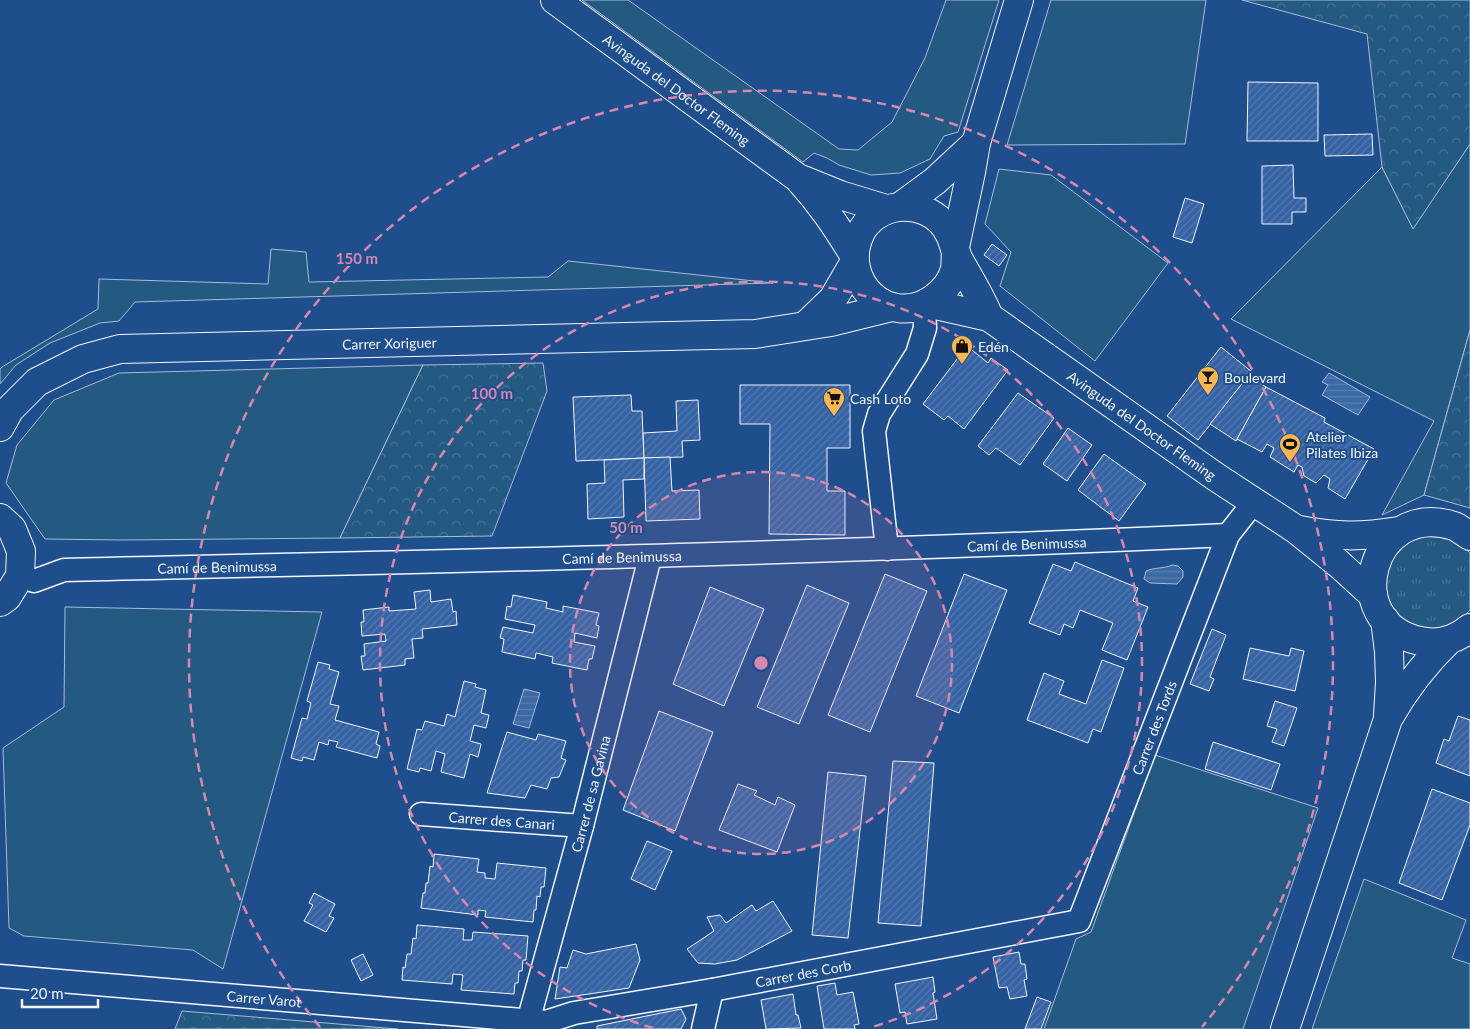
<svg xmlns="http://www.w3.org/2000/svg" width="1470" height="1029" font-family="Lato,sans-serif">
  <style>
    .grass { fill: #245a82; stroke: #a8bbd7 }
    .forest { fill: url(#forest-crowns); stroke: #a8bbd7 }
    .park { fill: url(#park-tufts); stroke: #a8bbd7 }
    .water { fill: url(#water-rules); stroke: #a8bbd7 }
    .building { fill: url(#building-hatch); stroke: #f2f6ff }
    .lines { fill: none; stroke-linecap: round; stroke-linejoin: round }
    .minor-casing { stroke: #f2f6ff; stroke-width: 25 }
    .tertiary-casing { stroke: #f2f6ff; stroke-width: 30 }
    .secondary-casing { stroke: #f2f6ff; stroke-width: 30 }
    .primary-casing { stroke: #f2f6ff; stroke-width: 30 }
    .minor { stroke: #1f4e8c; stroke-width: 22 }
    .tertiary { stroke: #1f4e8c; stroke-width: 28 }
    .secondary { stroke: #1f4e8c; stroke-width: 28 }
    .primary { stroke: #1f4e8c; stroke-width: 28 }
    .ring { fill: none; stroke: #da87ad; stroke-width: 2.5; stroke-dasharray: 9 6 }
    .labels { text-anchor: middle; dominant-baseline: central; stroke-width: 4; stroke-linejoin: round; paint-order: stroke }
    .street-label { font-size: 14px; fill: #f2f6ff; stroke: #1f4e8c }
    .poi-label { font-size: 14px; fill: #f2f6ff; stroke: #1f4e8c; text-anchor: start }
    .centre { fill: #da87ad; stroke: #1f4e8c; stroke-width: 2.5 }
    .ring-label { font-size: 15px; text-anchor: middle; font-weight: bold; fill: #da87ad; stroke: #1f4e8c; stroke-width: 4; stroke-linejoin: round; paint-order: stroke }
  </style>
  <defs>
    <pattern id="forest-crowns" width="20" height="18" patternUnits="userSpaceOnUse" patternTransform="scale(1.25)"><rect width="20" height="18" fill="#245a82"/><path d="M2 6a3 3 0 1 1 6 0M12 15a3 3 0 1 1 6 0" fill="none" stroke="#447295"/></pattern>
    <pattern id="park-tufts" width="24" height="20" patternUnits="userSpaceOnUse" patternTransform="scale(1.25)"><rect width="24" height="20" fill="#245a82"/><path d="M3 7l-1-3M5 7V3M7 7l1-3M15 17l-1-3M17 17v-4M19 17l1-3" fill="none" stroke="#447295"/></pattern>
    <pattern id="water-rules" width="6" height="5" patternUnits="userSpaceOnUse" patternTransform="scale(1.25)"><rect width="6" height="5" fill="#3b69a3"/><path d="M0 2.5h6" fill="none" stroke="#587fb1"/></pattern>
    <pattern id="building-hatch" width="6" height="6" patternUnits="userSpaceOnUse" patternTransform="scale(1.25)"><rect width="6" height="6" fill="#3563a3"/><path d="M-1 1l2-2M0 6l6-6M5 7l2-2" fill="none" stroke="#537ab1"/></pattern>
  </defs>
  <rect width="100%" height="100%" fill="#1f4e8c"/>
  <g class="grass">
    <path d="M582 0H628L839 149 858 150 892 122 925 58 946 0H999L958 132 944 136 930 159 900 173 871 175 839 165 827 158 814 153 803 162Z"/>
    <path d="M1051 0H1206L1185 144 1007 145Z"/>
    <path d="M1470 144V330L1424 495 1382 515 1434 421 1231 319 1382 167 1413 228Z"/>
    <path d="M999 169 1051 175 1168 263 1095 361 1000 286 1011 252 985 224Z"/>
    <path d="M271 249 306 252 309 282 548 277 568 261 773 283 135 302 119 321 100 323 50 343 16 365 0 384V369L2 367 98 309 99 279 268 284Z"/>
    <path d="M423 365 340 538 122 540 45 539 6 483 17 445 54 400 119 373Z"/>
    <path d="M65 607 322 612 223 969 193 950 24 936 9 928 3 748 64 707Z"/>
    <path d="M1155 755 1318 808 1243 1029H1044L1076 939 1091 932Z"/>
    <path d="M1364 879 1466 920 1452 958 1470 964V1029H1312Z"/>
  </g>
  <g class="forest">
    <path d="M1242 0H1470V144L1413 229 1382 167 1367 34Z"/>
    <path d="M1470 330V508L1424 495Z"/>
    <path d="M543 363 547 391 492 536 340 538 423 365Z"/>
    <path d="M182 1011 398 1029H175Z"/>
  </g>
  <path class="park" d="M1443 535 1458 542 1470 553V610L1458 623 1444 629 1428 631 1400 621 1382 594 1386 561 1409 538Z"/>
  <g class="water">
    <path d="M1329 373 1370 397 1358 415 1322 395 1328 385 1322 382Z"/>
    <path d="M1172 565 1178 566 1183 571V577L1177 584 1150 583 1144 579 1146 571C1155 567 1163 569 1172 565Z"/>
    <path d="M524 689 540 693 529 728 513 724Z"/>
  </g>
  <g class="building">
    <path d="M1248 82 1318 83V141H1247Z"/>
    <path d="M1372 134 1373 155 1325 156 1324 135Z"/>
    <path d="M1293 165 1294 198H1306V212H1292V224H1262V166Z"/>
    <path d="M1185 198 1204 204 1192 243 1173 237Z"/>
    <path d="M992 244 1007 255 999 266 984 255Z"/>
    <path d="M967 346 988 363 991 358 1008 370 964 429 948 416 944 420 923 404Z"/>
    <path d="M1221 347 1252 372 1198 440 1167 416Z"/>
    <path d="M1248 376 1266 387 1236 441 1210 424Z"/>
    <path d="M740 385H850V448H827V491H845V535L769 534 770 424H740Z"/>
    <path d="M1266 387 1325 418 1324 422 1374 449 1345 499 1328 488 1330 479 1324 475 1316 483 1304 476 1302 467 1298 465 1294 472 1270 457 1274 448 1267 444 1262 452 1237 439Z"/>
    <path d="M1018 393 1054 418 1020 465 996 448 989 455 978 446Z"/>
    <path d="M631 395 632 411H642L644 458 576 461 573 397Z"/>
    <path d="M698 400 700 440 682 441 683 457 644 458 643 433 677 431 676 401Z"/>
    <path d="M1068 428 1092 445 1067 481 1043 464Z"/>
    <path d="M1104 454 1146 484 1119 521 1078 490Z"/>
    <path d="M670 457 672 491 699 490 700 519 646 521 644 458Z"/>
    <path d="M644 458V479L623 480 624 517 588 519 587 484 605 483 604 460Z"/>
    <path d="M1075 562 1138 588 1133 601 1148 607 1127 660 1102 650 1113 623 1080 610 1073 628 1064 624 1060 635 1029 623 1053 564 1071 571Z"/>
    <path d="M885 574 927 591 870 732 828 715Z"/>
    <path d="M964 574 1007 590 959 713 916 696Z"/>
    <path d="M807 585 849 603 799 724 757 707Z"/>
    <path d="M710 587 764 609 724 706 673 684Z"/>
    <path d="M430 590 431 602 451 599 453 612 456 611 457 625 422 629 423 638 412 639 414 658 405 659V665L363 670 361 656H365L364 644 386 641 385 634 362 636 361 622H364L363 610 389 607V611L416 609 414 592Z"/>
    <path d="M513 595 547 602 546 608 563 612V606L599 613 596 625 599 626 597 638 575 633 574 642 595 646 592 659H589L587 670 552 663 553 657 536 653 535 659 502 652 504 639 500 638 503 627 533 633 535 625 505 619 507 606 511 607Z"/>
    <path d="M1212 629 1226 635 1210 677 1214 679 1209 691 1190 684Z"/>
    <path d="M1250 648 1289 656 1291 648 1304 651 1295 691 1243 679Z"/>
    <path d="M1102 660 1124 668 1101 732 1093 729 1088 743 1027 720 1044 673 1064 681 1059 694 1086 704Z"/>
    <path d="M318 662 330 665 329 669 339 672 330 704 339 706 335 720 379 732 376 744 380 746 377 758 336 747 338 742 329 740 328 745 319 742 314 760 303 757 302 761 291 758 302 718 307 719 311 703 307 701Z"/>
    <path d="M464 681 476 684 475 687 486 690 481 713 489 715 486 728 474 725 470 741 481 744 478 757 470 754 464 778 441 772 445 754 436 751 431 771 420 768 419 772 407 769 417 729 422 730 425 721 444 726 447 714 455 717Z"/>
    <path d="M1275 701 1297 708 1284 746 1272 742 1277 729 1267 726Z"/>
    <path d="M659 711 713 732 675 831 623 810Z"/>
    <path d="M1458 716 1470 720V776L1436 763 1444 739 1449 741Z"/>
    <path d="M507 732 536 740 538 734 566 741 561 758 566 760 559 777 551 778 547 789 531 785 525 798 487 793Z"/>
    <path d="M1213 742 1280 764 1271 790 1205 769Z"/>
    <path d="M893 761 934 763 921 926 878 923Z"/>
    <path d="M828 772 866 776 848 938 812 935Z"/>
    <path d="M738 784 757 791 754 795 775 805 778 797 795 805 777 852 719 830Z"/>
    <path d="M1432 789 1470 803V825L1442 900 1399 883Z"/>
    <path d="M647 841 672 851 655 890 631 879Z"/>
    <path d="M434 854 479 859 477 872 485 873V878L495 879 497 863 546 868 544 887H541L540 897 537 896 536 910H534L533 922 485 917 486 911 478 910V915L421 908 423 893H425L426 883H428L430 866 433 867Z"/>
    <path d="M314 893 335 904 329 916 334 918 326 932 304 921 313 905 309 903Z"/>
    <path d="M773 901 792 931 737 960 715 964 698 963 687 949 714 931 707 917 720 915 726 923 752 905 756 911Z"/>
    <path d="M417 925 464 929 463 940H472L473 932 528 936 526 960H523L522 971H519L518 983H515L514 994 461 990 463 975 453 974 452 984 402 980 403 967 405 968 407 954H411L413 938 416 939Z"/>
    <path d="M636 944 640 960 629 988 555 999 560 967 567 968 573 950 586 954Z"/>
    <path d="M1019 952 1021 964H1025L1027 979 1024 980 1027 996 1010 999 1007 987 999 988 993 957Z"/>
    <path d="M363 954 373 975 361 981 351 960Z"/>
    <path d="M933 977 935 992 933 993 937 1019 907 1024 905 1012 900 1013 895 984Z"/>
    <path d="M835 983 837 995 853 992 859 1024 854 1025 855 1029H824L817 986Z"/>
    <path d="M793 994 796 1015H798L801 1028 766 1029 761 1000Z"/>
    <path d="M1037 997 1051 1002 1041 1029H1025Z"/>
    <path d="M681 1009 686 1019 681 1029H597V1026Z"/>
  </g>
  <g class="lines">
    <g class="minor-casing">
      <g id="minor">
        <path d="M887 549 874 431 879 414 917 354 925 328 924 305"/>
        <path id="s1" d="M20 576 34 581 64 570C452 561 840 553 1228 535"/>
        <path id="s2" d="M421 814 582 826"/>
        <path id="s3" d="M0 976 546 1022 574 1013 712 990 1079 921 1228 535 1254 502"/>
        <path id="s4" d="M526 1029 582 826 650 557"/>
        <path d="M703 1029 712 990"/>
      </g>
    </g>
    <g class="tertiary-casing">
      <g id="tertiary">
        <path d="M901 206 935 181 976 143"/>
        <path d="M955 247 971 172 976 143 1019 0"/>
        <path d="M806 325 833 299 854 263"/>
        <path id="s5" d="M0 427 10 409 37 382 83 359 120 349 755 334 831 322 892 307"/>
        <path d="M0 518 12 529 21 551 20 576 7 597 0 602"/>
      </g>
    </g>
    <g class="secondary-casing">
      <g id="secondary">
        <path d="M1385 620 1389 652 1390 682 1388 715"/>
        <path d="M1285 1029 1388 719C1405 689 1424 664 1449 640"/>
      </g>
    </g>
    <g class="primary-casing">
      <g id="primary">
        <path id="s6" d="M555 0 798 178C821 203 836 226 854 255"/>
        <path d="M803 180 840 195 886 209"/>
        <path d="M956 254C955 258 956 264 955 269 952 281 943 292 933 299 888 330 837 280 861 232 867 220 880 211 893 208 916 203 940 213 950 235 954 243 955 252 959 260 969 278 981 297 989 317"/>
        <path id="s7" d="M927 303 989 317 1216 477 1297 530 1339 564 1373 595"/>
        <path d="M1299 530C1337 537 1361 537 1399 531"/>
        <path d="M1470 536C1465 533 1459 528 1454 526 1370 499 1338 624 1420 641 1438 645 1456 640 1470 628"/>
      </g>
    </g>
    <use href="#minor" class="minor"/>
    <use href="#tertiary" class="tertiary"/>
    <use href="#secondary" class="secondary"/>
    <use href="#primary" class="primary"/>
  </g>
  <circle cx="761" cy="663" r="191" fill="#da87ad" fill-opacity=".12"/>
  <g class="ring">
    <circle cx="761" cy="663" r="191"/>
    <path d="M653 1028A381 381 0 1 1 869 1028"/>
    <path d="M320 1027A572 572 0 1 1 1202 1027"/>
  </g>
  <defs>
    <g id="shop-pin" transform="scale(1.125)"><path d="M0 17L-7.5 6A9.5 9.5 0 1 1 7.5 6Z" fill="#ffb74d" stroke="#1f4e8c"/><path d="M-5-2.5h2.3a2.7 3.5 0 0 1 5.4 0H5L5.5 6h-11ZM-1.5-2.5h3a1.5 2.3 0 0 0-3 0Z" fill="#111"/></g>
    <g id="bar-pin" transform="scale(1.125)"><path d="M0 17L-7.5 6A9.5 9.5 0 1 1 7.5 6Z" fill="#ffb74d" stroke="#1f4e8c"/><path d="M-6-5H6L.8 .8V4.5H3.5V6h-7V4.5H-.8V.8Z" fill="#111"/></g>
    <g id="supermarket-pin" transform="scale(1.125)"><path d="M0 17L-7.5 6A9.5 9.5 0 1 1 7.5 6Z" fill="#ffb74d" stroke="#1f4e8c"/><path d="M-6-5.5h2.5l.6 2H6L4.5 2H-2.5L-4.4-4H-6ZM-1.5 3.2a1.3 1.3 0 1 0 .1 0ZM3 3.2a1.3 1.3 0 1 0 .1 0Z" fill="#111"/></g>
    <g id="stadium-pin" transform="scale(1.125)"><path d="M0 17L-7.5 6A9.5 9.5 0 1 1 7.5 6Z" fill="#ffb74d" stroke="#1f4e8c"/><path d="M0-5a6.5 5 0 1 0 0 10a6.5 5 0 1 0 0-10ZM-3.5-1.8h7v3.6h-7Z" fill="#111"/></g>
  </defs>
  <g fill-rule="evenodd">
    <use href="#shop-pin" x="962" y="346"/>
    <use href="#bar-pin" x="1208" y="377"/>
    <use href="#supermarket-pin" x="834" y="398"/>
    <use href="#stadium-pin" x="1290" y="444"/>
  </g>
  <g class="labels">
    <g class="street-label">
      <text stroke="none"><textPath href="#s6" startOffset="151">Avinguda del Doctor Fleming</textPath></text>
      <text stroke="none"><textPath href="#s5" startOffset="418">Carrer Xoriguer</textPath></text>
      <text stroke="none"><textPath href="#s7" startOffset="251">Avinguda del Doctor Fleming</textPath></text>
      <text stroke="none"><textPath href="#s1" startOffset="1010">Camí de Benimussa</textPath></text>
      <text stroke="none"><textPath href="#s1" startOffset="605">Camí de Benimussa</textPath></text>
      <text stroke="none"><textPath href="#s1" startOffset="200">Camí de Benimussa</textPath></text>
      <text stroke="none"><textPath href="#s3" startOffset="1298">Carrer des Tords</textPath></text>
      <text stroke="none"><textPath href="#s4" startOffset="244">Carrer de sa Gavina</textPath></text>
      <text stroke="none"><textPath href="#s2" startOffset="81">Carrer des Canari</textPath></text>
      <text stroke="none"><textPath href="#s3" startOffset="810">Carrer des Corb</textPath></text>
      <text stroke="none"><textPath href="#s3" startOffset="265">Carrer Varot</textPath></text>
    </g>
    <g class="poi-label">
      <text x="978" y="346">Edén</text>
      <text x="1224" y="377">Boulevard</text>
      <text x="850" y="398">Cash Loto</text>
      <text x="1306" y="436">Atelier<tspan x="1306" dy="16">Pilates Ibiza</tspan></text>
    </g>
  </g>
  <circle cx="761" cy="663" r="8" class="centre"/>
  <g class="ring-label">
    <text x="357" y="264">150 m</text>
    <text x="492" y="399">100 m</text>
    <text x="626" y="533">50 m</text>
  </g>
  <path d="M22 999v8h76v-8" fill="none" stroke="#f2f6ff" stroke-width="2.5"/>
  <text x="30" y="999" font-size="15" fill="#f2f6ff" stroke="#1f4e8c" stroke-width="4" paint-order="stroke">20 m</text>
</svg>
